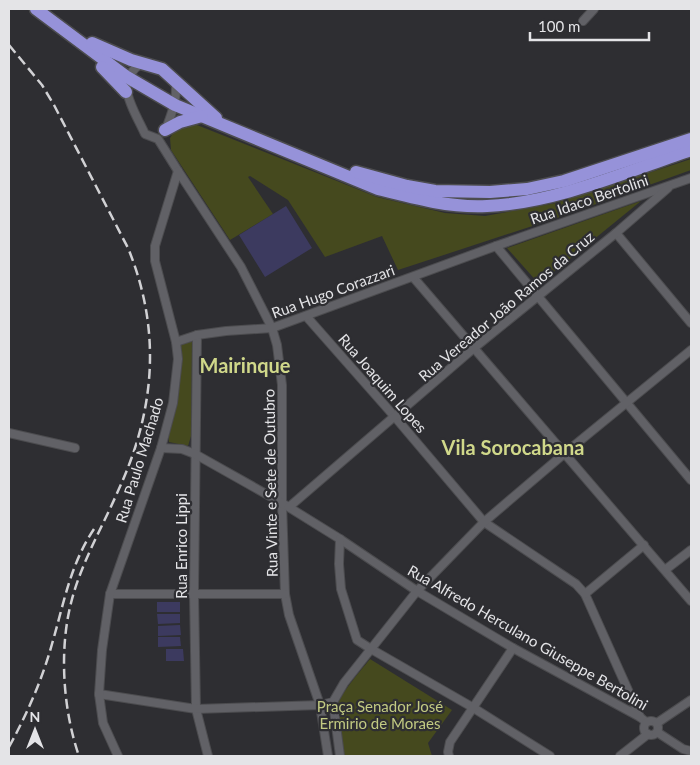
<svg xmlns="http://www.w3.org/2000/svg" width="700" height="765" font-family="Lato,sans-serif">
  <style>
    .green { fill: #45491e }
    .building { fill: #3c3a5f }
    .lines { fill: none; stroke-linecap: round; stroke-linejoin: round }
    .minor-casing { stroke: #4c4c4f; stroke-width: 10 }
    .trunk-casing { stroke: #4c4c4f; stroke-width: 15 }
    .minor { stroke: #616166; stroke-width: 8 }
    .trunk { stroke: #9692d9; stroke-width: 12 }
    .rail { stroke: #d1d1d4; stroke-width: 2.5; stroke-dasharray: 10 5; stroke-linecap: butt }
    .labels { text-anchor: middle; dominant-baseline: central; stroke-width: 4.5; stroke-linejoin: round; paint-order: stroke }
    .street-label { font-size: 15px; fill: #e4e4e7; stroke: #2e2e32 }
    .park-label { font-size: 15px; fill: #c2ca82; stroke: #2e2e32 }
    .district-label { font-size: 20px; font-weight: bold; fill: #d0d88a; stroke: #2e2e32 }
  </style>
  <rect width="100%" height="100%" fill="#2e2e32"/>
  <g class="green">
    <path d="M192 123 377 197 445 213 485 216 556 203 691 159V170L557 218 398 270 382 236 325 257 288 200 250 176 248 177 273 214 230 240 171 150 170 138 176 128Z"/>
    <path d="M641 201 539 284 507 248Z"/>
    <path d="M192 341 191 436 188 446 169 442 168 433 180 343Z"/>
    <path d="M370 659 452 710 428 743 432 756H344C341 740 336 721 338 705 340 694 362 669 370 659Z"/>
  </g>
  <g class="building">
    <path d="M286 206 312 248 265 277 239 235Z"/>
    <rect x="157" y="602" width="23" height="10"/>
    <path d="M157 614H180V623L158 624Z"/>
    <path d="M180 625 181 635 158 636V626Z"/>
    <path d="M158 637H180L181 646 158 647Z"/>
    <path d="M166 649H183L184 661H166Z"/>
  </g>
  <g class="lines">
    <g class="minor-casing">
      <g id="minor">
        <path d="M583 21 594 9"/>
        <path d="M142 63C112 82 134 109 145 134L158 139 178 171 241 267 272 328 277 345 282 385V503L285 594 289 615 320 705 328 756"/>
        <path d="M166 129C172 113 177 100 176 83"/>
        <path d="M616 233 691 323"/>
        <path d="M496 246 691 480"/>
        <path d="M413 277 691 601"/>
        <path d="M306 316 395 417 484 522 576 584 585 594 640 717"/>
        <path d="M197 335 194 593 196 709 208 756"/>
        <path d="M176 342 197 335 226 331 272 328 496 246 691 178"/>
        <path d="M9 433 75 448"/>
        <path d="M161 448 182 449 195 454 282 503 340 539 417 591 513 648 640 717 646 722"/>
        <path d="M289 507 474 348 616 233 668 188"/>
        <path d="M340 539 339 564 341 589 357 640 371 649 472 707 550 756"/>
        <path d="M665 570 691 550"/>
        <path d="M110 594H285"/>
        <path d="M585 594 644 545"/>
        <path d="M99 694 196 709 320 705 333 702 344 683 417 591 484 522 565 453 691 350"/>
        <path d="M333 702 340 756"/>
        <circle cx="651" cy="728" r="7"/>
        <path d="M657 723 691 700"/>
        <path d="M657 732 683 749 691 751"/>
        <path d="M118 756 103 723 99 694 102 650 110 594 161 448 173 403 178 359 176 342 155 261V246L178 171"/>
        <path d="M449 756 448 752 450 742 513 648"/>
        <path d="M620 756 648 734"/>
      </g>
    </g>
    <g class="trunk-casing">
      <g id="trunk">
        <path d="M36 9 127 77 175 105 378 189C413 198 450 208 487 206 555 203 626 172 691 150"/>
        <path d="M92 43 131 60 162 69 216 118"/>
        <path d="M102 67 126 92"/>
        <path d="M165 130 180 122 202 116"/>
        <path d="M356 172 407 186 435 191 490 192 527 189 564 181 691 139"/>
      </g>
    </g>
    <use href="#minor" class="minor"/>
    <use href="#trunk" class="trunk"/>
    <g class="rail">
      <path d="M9 45 42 85 54 105 128 248C162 331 155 411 118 491 102 528 81 563 71 603 59 650 63 710 79 756"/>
      <path d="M9 747C27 714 42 680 52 644 64 603 70 565 94 529"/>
    </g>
  </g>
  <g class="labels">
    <g class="street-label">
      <text transform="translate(589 199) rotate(-19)">Rua Idaco Bertolini</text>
      <text transform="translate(333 291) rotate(-20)">Rua Hugo Corazzari</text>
      <text transform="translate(506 306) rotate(-40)">Rua Vereador João Ramos da Cruz</text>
      <text transform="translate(383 383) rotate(49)">Rua Joaquim Lopes</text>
      <text transform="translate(139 460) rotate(-73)">Rua Paulo Machado</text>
      <text transform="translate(270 483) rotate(-91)">Rua Vinte e Sete de Outubro</text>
      <text transform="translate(181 546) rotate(-90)">Rua Enrico Lippi</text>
      <text transform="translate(528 637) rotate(30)">Rua Alfredo Herculano Giuseppe Bertolini</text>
    </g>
    <g class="park-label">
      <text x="380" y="706">Praça Senador José<tspan x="380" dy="17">Ermirio de Moraes</tspan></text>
    </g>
    <g class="district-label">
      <text x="245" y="365">Mairinque</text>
      <text x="513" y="447">Vila Sorocabana</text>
    </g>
  </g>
  <rect width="700" height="765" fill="none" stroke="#e4e4e7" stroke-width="20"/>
  <g transform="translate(35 730)" stroke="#2e2e32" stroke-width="4" paint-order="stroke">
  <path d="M0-4L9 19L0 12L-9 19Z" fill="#e4e4e7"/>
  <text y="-8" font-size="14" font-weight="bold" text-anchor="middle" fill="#e4e4e7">N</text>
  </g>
  <path d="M530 32v8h119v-8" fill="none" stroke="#e4e4e7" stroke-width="2.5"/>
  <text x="538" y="32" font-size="15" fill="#e4e4e7" stroke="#2e2e32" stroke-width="4" paint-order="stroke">100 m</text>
</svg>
